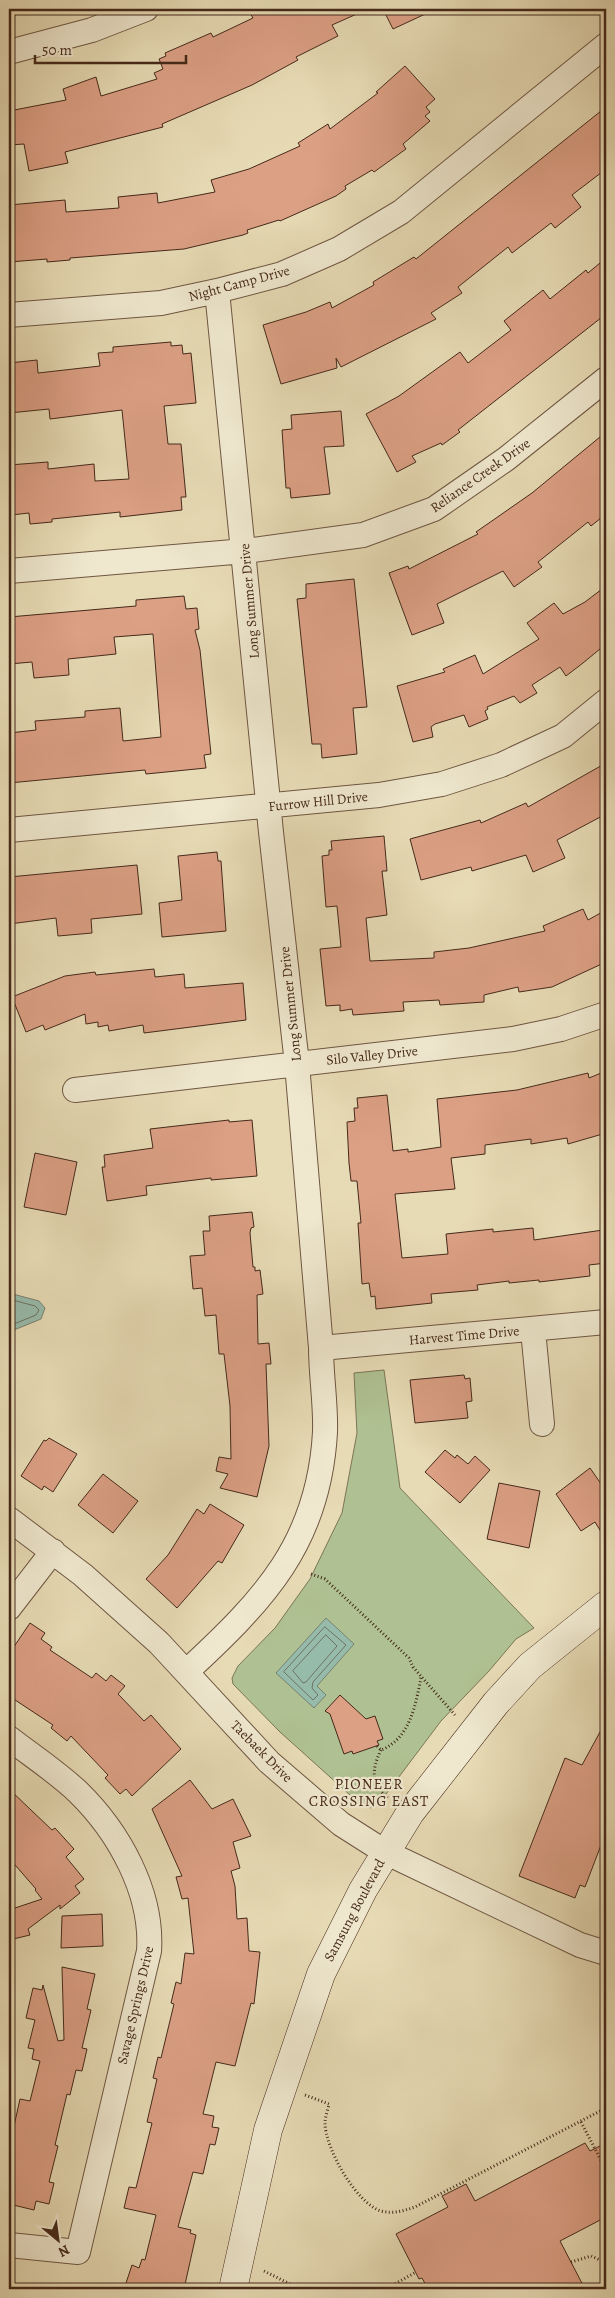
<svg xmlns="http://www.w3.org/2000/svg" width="615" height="2298" viewBox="0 0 615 2298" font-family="Alegreya,serif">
  <rect width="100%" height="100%" fill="#e7dbb5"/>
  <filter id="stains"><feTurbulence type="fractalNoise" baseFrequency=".004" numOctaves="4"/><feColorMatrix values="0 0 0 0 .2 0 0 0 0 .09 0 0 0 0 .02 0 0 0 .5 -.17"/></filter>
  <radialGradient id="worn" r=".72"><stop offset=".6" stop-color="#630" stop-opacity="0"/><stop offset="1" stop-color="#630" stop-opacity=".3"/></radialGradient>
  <path fill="#afc192" stroke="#7a7556" d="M384,1370L400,1488L534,1628L516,1639L489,1671L441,1721L380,1802L371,1808L360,1804L280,1732L233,1684L232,1678L238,1666L275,1628L310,1579L342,1513L357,1433L354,1373Z"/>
  <path fill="#97bbab" stroke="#768171" d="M9,1293L39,1301L45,1308L41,1319L9,1332Z
    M326,1618L354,1644L317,1686L326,1695L314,1708L276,1673Z"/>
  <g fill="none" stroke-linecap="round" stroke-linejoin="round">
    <path stroke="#6e7262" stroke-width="1" d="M9,1299L35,1306L39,1310L36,1315L9,1326
      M325,1627L346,1645L313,1682L312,1688L318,1695L313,1700L284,1672Z
      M326,1635L337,1646L306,1682L303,1683L293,1671Z"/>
  </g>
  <path fill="#dca085" stroke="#45291a" d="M259,9H368L332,25L338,36L296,57L298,60L252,85L162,124L163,127L65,152L68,163L29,171L24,144L9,145V111L66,100L63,89L96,77L101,96L157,79L154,73L163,69L159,59L166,56L165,53L211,33L213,37L253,18L250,13Z
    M383,9H436L393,29Z
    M405,66L435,99L426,107L430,112L425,116L430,121L403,144L406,149L374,172L372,170L345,186L346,189L336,196L280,221L279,220L247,230L248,233L243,235L184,249L70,258V260L47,262V259L9,262V205L65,200L66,212L119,208L118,197L157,193L158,203L215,192L211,180L249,169L300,146L298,143L328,124L330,129L378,93L376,92Z
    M606,107V169L572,195L581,207L555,228L551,223L512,253L508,247L458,287L462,293L431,313L436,319L341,367L336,358L337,368L281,384L263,325L306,312L330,302L332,308L374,285L373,282L414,257L416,259Z
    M606,258V314L458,430L460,432L442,445L441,443L412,456L416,462L397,472L366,414L399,396L460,352L468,363L511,330L504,321L543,290L550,299L586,270L588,273Z
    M171,342V346L182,345L183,354L191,353L196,403L164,406L168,444H181L186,497H181L182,510L120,517V512L52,519V522L30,524L29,513L11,515L9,465L48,462V469L94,464L95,481L129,479L122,410L50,419L49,409L9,413V363L37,360L38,373L100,366L98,353L113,352V347Z
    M341,411L344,446L324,447L330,494L291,498L290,488H286L282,430L292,429L291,415Z
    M606,432V514L591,526L588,522L538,562L542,567L514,587L503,571L437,604L444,623L412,635L389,573L408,566L409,569L478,534L476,532L532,493Z
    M354,579L367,707L353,708L357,754L322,758L321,744H312L297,599L306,598V584Z
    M606,586V644L583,663L566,676L560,667L532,685L537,693L520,703L514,696L487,707L488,709L485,711L488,719L469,727L464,715L435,724L431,727L433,737L413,742L397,686L445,672L443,669L475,655L483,674L539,639L527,623L554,603L563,614L585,602Z
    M184,596L186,609L197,608L199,629L195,630L200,650L211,754L204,755L206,768L146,774L145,770L9,783V733L36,730L35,721L85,717V711L120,708L123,741L161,737L153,634L114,637L116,654L68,659L69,675L34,678L32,662L9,664V617L136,606V600Z
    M606,763V814L557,840L565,858L533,872L526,855L472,871L471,867L421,880L410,839L480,820L481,823L526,803L528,807Z
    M384,836L387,871H382L387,915L366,918L370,961L434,958V952L469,948L545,931L543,926L583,909L588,920L606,910V962L552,987L519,992L518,987L484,995V1002L440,1005L439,1000L403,1002L404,1011L353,1015L352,1009L340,1011V1005L326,1006L320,949L341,947L337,906L326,907L322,856L329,855V850H332L331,841Z
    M217,852L218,861H221L226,931L162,937L159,903L182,900L178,856Z
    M137,865L142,914L91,919L92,933L58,936L56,918L9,924V877Z
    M154,969L155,977L184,974L185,988L243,983L246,1020L144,1033L143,1025L109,1031L108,1025L98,1027V1022L86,1024L85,1014L45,1030L43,1025L26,1032L12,997L65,976L95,972L96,975Z
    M606,1071V1133L568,1144L567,1138L531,1144V1139L485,1145V1154L451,1158L455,1189L395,1194L402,1258L448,1254L446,1234L493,1229V1232L533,1228L534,1240L603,1230L606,1263L589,1265L590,1276L539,1282V1280L509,1283V1281L477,1285L478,1290L431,1294L432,1303L376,1309L375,1296L371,1297L369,1283L362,1284L358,1223H361L357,1181H351L349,1163L347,1122L355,1121L354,1108H358L357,1098L387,1095L393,1151L408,1149V1152L441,1147L437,1099L517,1090L588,1073L589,1078Z
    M229,1120V1122L252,1120L257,1176L211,1180V1178L146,1186L147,1195L107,1201L102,1167H105L104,1155L153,1148L150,1129Z
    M35,1153L77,1162L66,1215L24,1207Z
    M252,1212L254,1227L251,1228L250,1233L253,1267H255V1271L260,1270L263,1294L257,1295L258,1344L269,1343L271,1364H266L269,1446L257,1497L220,1488L228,1474L216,1471L219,1457L231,1459L230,1406L224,1354H219L216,1315L205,1316L202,1288L193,1289L190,1256L205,1255L203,1231H210L209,1216Z
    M464,1375L465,1379L470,1378L472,1401L466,1402L468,1418L415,1423L410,1380Z
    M49,1438L77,1454L53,1492L44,1486L42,1490L21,1476L44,1440L46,1441Z
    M445,1450L455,1458L457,1455L468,1464L475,1456L490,1470L460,1503L425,1472Z
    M590,1468L606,1491V1540L595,1522L581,1531L556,1494Z
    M103,1474L138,1501L113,1533L78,1505Z
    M499,1483L540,1491L529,1548L487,1539Z
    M210,1504L244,1525L222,1563L218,1561L177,1608L146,1579L168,1555L197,1509L204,1514Z
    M30,1623L45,1633L41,1639L52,1647L50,1650L92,1678L96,1673L106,1681L111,1675L125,1686L118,1694L144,1721L151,1715L181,1749L132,1796L126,1789L120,1794L105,1778L108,1775L71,1736L67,1741L51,1728L53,1725L9,1696V1654Z
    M340,1695L366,1719L375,1716L383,1739L377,1741L379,1745L353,1754L352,1751L344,1754L330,1714L325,1711Z
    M606,1721V1832L585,1887L580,1885L575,1898L519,1876L565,1758L582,1765Z
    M190,1780L212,1809L233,1799L251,1836L233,1842L240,1868L231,1871L235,1886L237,1919L247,1918L249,1951L260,1952L254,2004L251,2003L235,2066L216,2062L203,2114L214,2116L212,2127L219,2128L215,2145L210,2144L203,2174L193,2172L178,2227L191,2230L190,2233L196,2235L184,2289H124L132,2265L139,2268L142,2259L145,2260L156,2215L124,2208L129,2187L136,2188L152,2123L147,2122L157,2079L153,2078L158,2057L161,2058L174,2004L171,2003L176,1982L181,1984L185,1953L194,1954L188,1898L182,1899L176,1877L182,1876L152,1809Z
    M9,1789L52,1830L55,1828L74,1849L66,1857L84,1879L75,1886L80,1893L60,1909V1905L28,1929L30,1935L9,1940V1910L42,1899L35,1890L36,1889L9,1858Z
    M102,1914L103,1946L61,1948L62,1916Z
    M62,1967L95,1974L87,2009L91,2010L82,2048L87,2049L82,2071L76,2070L70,2095L67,2094L55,2145L58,2146L49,2182L54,2183L49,2204L36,2201L34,2210L9,2204V2134L12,2135L20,2099L30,2101L40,2061L32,2059L34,2049L28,2048L35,2020L26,2018L33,1988L42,1990L43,1985L58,2041L64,2040Z
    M585,2143L590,2151L606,2143V2217L560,2241L585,2289H428L422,2278L419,2279L396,2234L448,2207L442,2196L466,2184L475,2201Z"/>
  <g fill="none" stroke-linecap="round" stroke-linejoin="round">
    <g stroke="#6e5641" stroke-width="26">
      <path id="street" d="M9,52L92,30L146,9
        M9,315L161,303L217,291L282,274L339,249L401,212L606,45
        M9,571L245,551L363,535L434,509L506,459L606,379
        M9,830L379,795L442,784L501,765L563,736L606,701
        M75,1090L513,1039L561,1029L606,1014
        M533,1330L542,1424
        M321,1348L606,1322
        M9,1519L83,1575L159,1643L269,1762L341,1824L385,1852L580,1945L606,1953
        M9,1608L53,1551
        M186,1672C264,1600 319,1543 325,1432C326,1404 321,1376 321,1348L297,1064L271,832L217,291
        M9,1738C31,1755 57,1772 78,1792C119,1832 153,1893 149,1951L78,2252L9,2245"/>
    </g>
    <g stroke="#45291a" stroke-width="29">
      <path id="secondary" d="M233,2289L268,2130L321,1974L363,1890L410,1813L496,1703L530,1666L606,1605"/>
    </g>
    <path stroke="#45291a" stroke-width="3" stroke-dasharray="1 2.5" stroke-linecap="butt" d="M311,1574L325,1579L409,1658L413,1667L455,1715
      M377,1746L381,1750C410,1739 416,1704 421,1677
      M381,1750C371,1770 371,1785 389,1799
      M305,2095L329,2104C328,2110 325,2117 325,2123C325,2148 356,2203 381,2211C393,2214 403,2211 415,2207L606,2108
      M581,2122L606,2170
      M571,2262L591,2256L600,2260H606
      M264,2271L300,2289
      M386,2289L416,2272"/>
    <use href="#street" stroke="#efe8cf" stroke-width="24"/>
    <use href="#secondary" stroke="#efe8cf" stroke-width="28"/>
  </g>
  <g text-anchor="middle" stroke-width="4.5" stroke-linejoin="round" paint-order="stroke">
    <g font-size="14" fill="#45291a" stroke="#efe8cf">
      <text transform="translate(239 283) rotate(-15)" y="5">Night Camp Drive</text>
      <text transform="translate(480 475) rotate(-35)" y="5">Reliance Creek Drive</text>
      <text transform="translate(249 601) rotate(-95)" y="5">Long Summer Drive</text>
      <text transform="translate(318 801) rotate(-6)" y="5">Furrow Hill Drive</text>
      <text transform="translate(290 1004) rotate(-96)" y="5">Long Summer Drive</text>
      <text transform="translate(372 1055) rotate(-6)" y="5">Silo Valley Drive</text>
      <text transform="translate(464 1335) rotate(-5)" y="5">Harvest Time Drive</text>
      <text transform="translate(262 1751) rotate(45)" y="5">Taebaek Drive</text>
      <text transform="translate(354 1910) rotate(-62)" y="5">Samsung Boulevard</text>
      <text transform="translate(135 2005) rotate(-77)" y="5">Savage Springs Drive</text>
    </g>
    <g font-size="15" letter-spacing="1" fill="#45291a" stroke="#efe8cf">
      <text x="369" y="1789">PIONEER<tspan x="369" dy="17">CROSSING EAST</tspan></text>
    </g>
  </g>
  <rect width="615" height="2298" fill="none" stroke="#e7dbb5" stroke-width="30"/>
  <rect x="10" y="10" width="595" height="2278" fill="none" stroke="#45291a" stroke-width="2.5"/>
  <rect x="15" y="15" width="585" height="2268" fill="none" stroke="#45291a"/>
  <g transform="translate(58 2240) rotate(151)" stroke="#efe8cf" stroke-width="4" paint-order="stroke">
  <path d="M0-4L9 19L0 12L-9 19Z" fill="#45291a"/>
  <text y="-8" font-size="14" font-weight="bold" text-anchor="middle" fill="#45291a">N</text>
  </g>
  <path d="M35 55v8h151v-8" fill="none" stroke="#45291a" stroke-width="2.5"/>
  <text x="42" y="55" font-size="15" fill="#45291a" stroke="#efe8cf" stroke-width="4" paint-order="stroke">50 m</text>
  <rect width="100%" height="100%" filter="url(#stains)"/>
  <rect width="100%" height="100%" fill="url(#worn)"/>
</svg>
